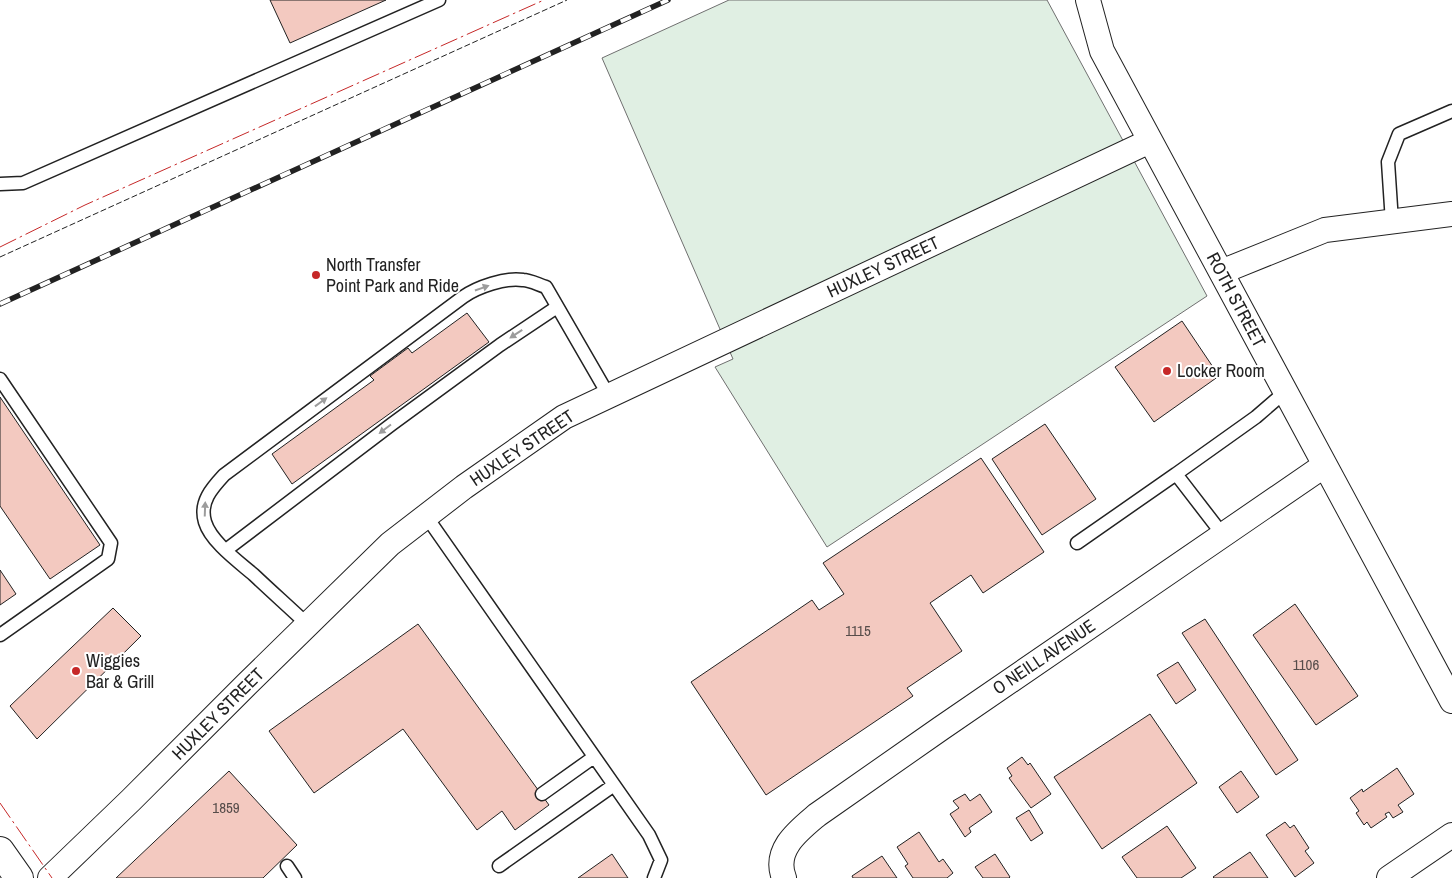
<svg xmlns="http://www.w3.org/2000/svg" width="1452" height="878" viewBox="0 0 1452 878" font-family="'Archivo Narrow',sans-serif">
  <rect width="100%" height="100%" fill="#fff"/>
  <path fill="#e0efe3" stroke="#6f6f6f" d="M729,0H1047L1207,296L827,547L715,367L733,359L602,58Z"/>
  <path fill="#f3c9c0" stroke="#222" d="M270,0H386L290,43Z
    M467,313L489,342L292,484L272,454L374,380L370,376L408,348L412,353Z
    M1182,321L1219,376L1154,422L1115,367Z
    M0,397L100,545L50,579L0,506Z
    M1045,424L1096,499L1042,535L992,459Z
    M981,458L1044,552L983,593L971,575L930,603L962,651L907,688L913,696L766,795L691,682L812,600L819,610L844,594L823,563Z
    M0,570L16,594L0,605Z
    M1295,604L1358,696L1316,725L1253,635Z
    M113,608L141,636L37,739L10,706Z
    M1205,619L1298,760L1276,775L1182,633Z
    M418,624L549,805L515,830L502,811L477,830L403,729L314,793L269,731Z
    M1178,662L1196,690L1176,704L1157,675Z
    M1150,714L1197,783L1102,849L1054,777Z
    M1022,757L1028,765L1030,763L1051,794L1031,808L1009,778L1012,776L1007,768Z
    M1397,768L1414,794L1398,805L1403,812L1393,818L1389,812L1385,814L1387,817L1371,828L1367,822L1364,825L1356,813L1359,811L1350,798L1362,789L1363,792Z
    M229,771L297,845L263,878H116Z
    M1241,771L1259,797L1237,813L1219,787Z
    M965,794L970,801L980,794L992,812L969,828L971,832L965,837L950,814L959,808L953,801Z
    M1029,810L1043,833L1031,841L1016,818Z
    M1285,822L1290,828L1294,825L1309,848L1305,851L1314,863L1295,877L1266,835Z
    M1167,826L1196,868L1181,878H1137L1122,857Z
    M919,832L939,862L943,859L953,873L947,878H913L905,866L908,864L897,847Z
    M1250,852L1268,878H1214L1213,877Z
    M612,854L628,878H578Z
    M995,854L1010,877L1009,878H983L975,867Z
    M882,856L897,878H853L852,876Z"/>
  <g fill="none" stroke-linecap="round" stroke-linejoin="round">
    <g stroke="#222" stroke-width="15">
      <path id="service" d="M0,184L23,183L439,0
        M1392,222L1388,162L1399,134L1452,111
        M0,379L111,543L108,559L0,635
        M1176,474L1256,417L1285,392
        M426,516L649,835L661,860L654,878
        M1077,543L1176,474L1223,535
        M226,550L392,424L500,345L557,307
        M308,625C290,608 272,592 254,575C239,562 211,542 205,522C199,502 212,488 224,475L463,297C477,287 506,277 523,280C530,280 539,285 546,287L609,396
        M542,794L594,757
        M287,866L295,878
        M499,866L614,785"/>
    </g>
    <g stroke="#222" stroke-width="26">
      <path id="minor" d="M1088,0L1102,51L1452,701
        M1221,272L1325,230L1452,214
        M50,878L131,800L247,684L390,544L464,487L564,417L1150,141
        M784,878C773,850 798,831 817,815L940,729L1325,465
        M1389,878L1452,835"/>
    </g>
    <g stroke="#222" stroke-width="30">
      <path id="tertiary" d="M0,851L19,878"/>
    </g>
    <use href="#service" stroke="#fff" stroke-width="12"/>
    <use href="#minor" stroke="#fff" stroke-width="24"/>
    <use href="#tertiary" stroke="#fff" stroke-width="28"/>
    <g stroke="#222" stroke-width="5.5">
      <path id="rail" d="M0,304L668,0"/>
    </g>
    <use href="#rail" stroke="#fff" stroke-width="4" stroke-dasharray="11" stroke-linecap="butt"/>
    <path stroke="#222" stroke-width="1" stroke-dasharray="6 2.5" stroke-linecap="butt" d="M0,257L567,0"/>
    <path stroke="#c62828" stroke-width="1" stroke-dasharray="18 4 2.5 4" stroke-linecap="butt" d="M0,247L85,205L544,0
      M0,803L52,878"/>
  </g>
  <defs><path id="oneway-solid" d="M-6-.8H1V-3.2L6.5 0L1 3.2V.8H-6Z" transform="scale(1.25)"/></defs>
  <g fill="#9c9c9c">
    <use href="#oneway-solid" transform="translate(482 288) rotate(-19)"/>
    <use href="#oneway-solid" transform="translate(516 334) rotate(147)"/>
    <use href="#oneway-solid" transform="translate(321 402) rotate(-36)"/>
    <use href="#oneway-solid" transform="translate(385 429) rotate(143)"/>
    <use href="#oneway-solid" transform="translate(205 509) rotate(-88)"/>
  </g>
  <g fill="#c62828" stroke="#fff" stroke-width="2">
    <circle cx="316" cy="275" r="5"/>
    <circle cx="1167" cy="371" r="5"/>
    <circle cx="76" cy="671" r="5"/>
  </g>
  <g text-anchor="middle" stroke-width="4" stroke-linejoin="round" paint-order="stroke">
    <g font-size="15" fill="#564c4a">
      <text x="858" y="636">1115</text>
      <text x="1306" y="670">1106</text>
      <text x="226" y="813">1859</text>
    </g>
    <g font-size="18" fill="#222" stroke="#fff" text-anchor="start">
      <text x="326" y="271">North Transfer<tspan x="326" dy="21">Point Park and Ride</tspan></text>
      <text x="1177" y="377">Locker Room</text>
      <text x="86" y="667">Wiggies<tspan x="86" dy="21">Bar &amp; Grill</tspan></text>
    </g>
    <g font-size="18" fill="#222" stroke="#fff">
      <text transform="translate(883 267) rotate(-25)" y="6">HUXLEY STREET</text>
      <text transform="translate(1236 300) rotate(62)" y="6">ROTH STREET</text>
      <text transform="translate(522 448) rotate(-34)" y="6">HUXLEY STREET</text>
      <text transform="translate(1044 657) rotate(-34)" y="6">O NEILL AVENUE</text>
      <text transform="translate(218 714) rotate(-45)" y="6">HUXLEY STREET</text>
    </g>
  </g>
</svg>
